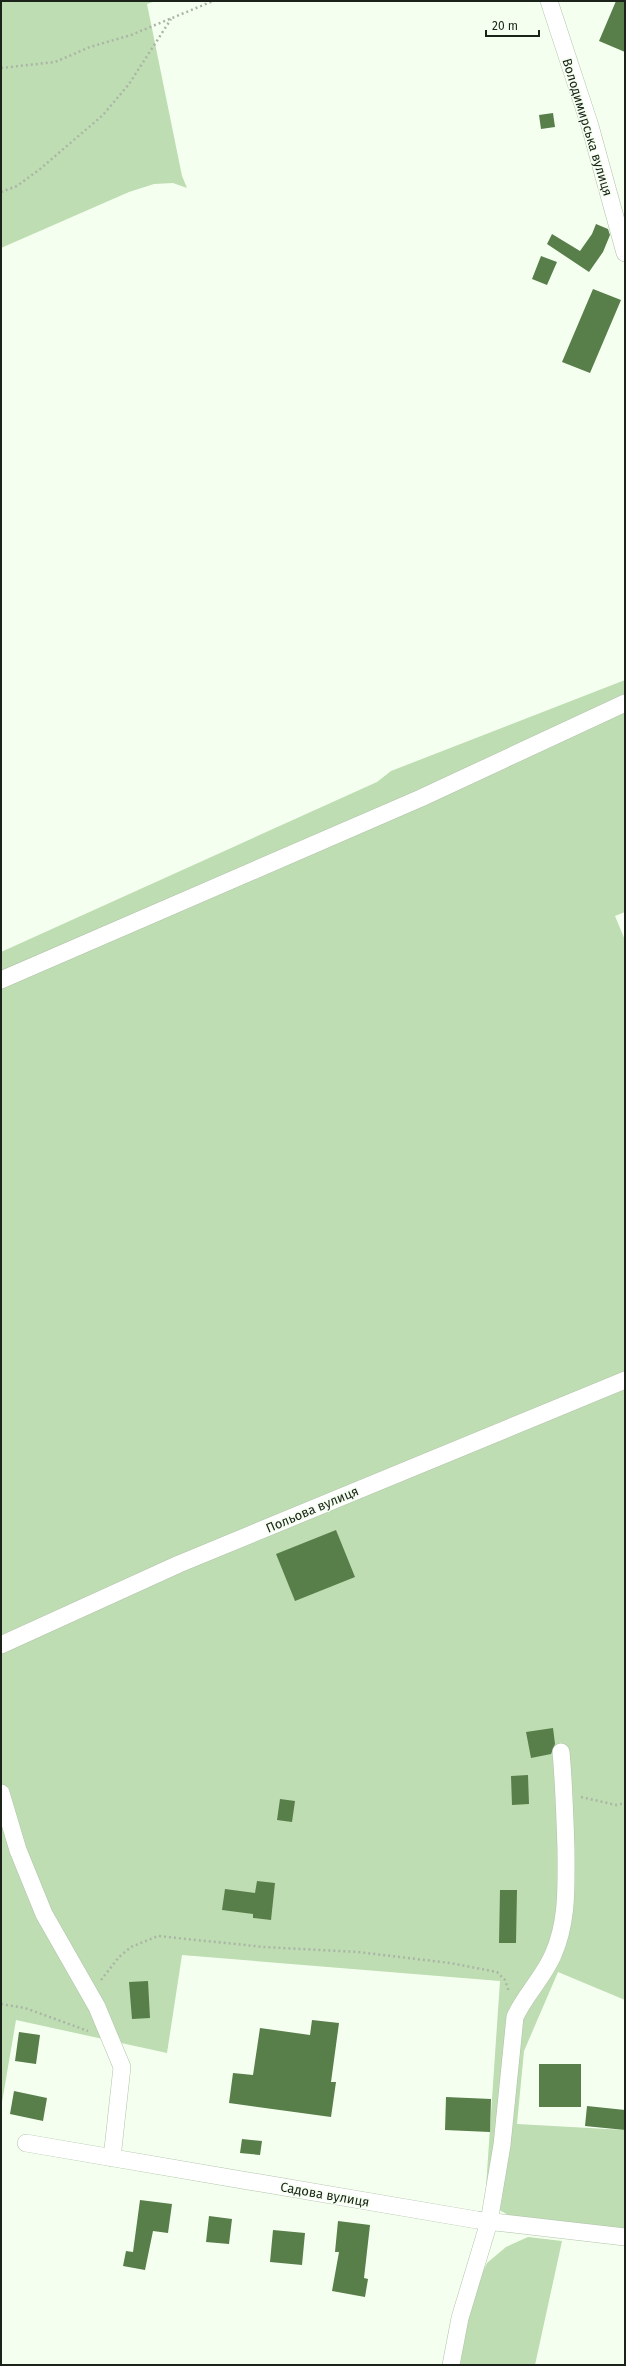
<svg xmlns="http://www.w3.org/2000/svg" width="626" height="2366" viewBox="0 0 626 2366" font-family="'Fira Sans',sans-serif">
  <rect width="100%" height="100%" fill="#f4ffef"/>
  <path fill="#beddb2" d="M1,1H155L147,4L182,176L187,188L173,183L154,184L129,192L1,248Z
    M625,680V912L615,916L625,940V2000L558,1972L524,2051L517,2124L625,2130V2232L519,2221L485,2202L500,1981L182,1955L167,2053L16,2020L1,2108V952L377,782L391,771Z
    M528,2237L562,2241L535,2365H457L468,2302L487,2263L506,2247Z"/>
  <path fill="#587e4a" d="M616,1H625V52L599,41Z
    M553,113L555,127L541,129L539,115Z
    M596,224L608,229L610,235L603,252L589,272L547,244L552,234L580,251L592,234Z
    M541,256L557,262L547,285L532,279Z
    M593,289L621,300L590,373L562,362Z
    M336,1530L355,1577L295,1601L276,1554Z
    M553,1728L555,1744L551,1754L531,1758L526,1732Z
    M528,1775L529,1804L512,1805L511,1776Z
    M280,1799L295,1801L292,1822L277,1820Z
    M257,1881L275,1883L271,1920L253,1918V1914L222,1910L225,1889L255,1893Z
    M500,1890H517L516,1943H499Z
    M148,1981L150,2018L132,2019L129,1982Z
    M312,2020L339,2023L331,2082H336L331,2117L229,2103L233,2073L253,2075L260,2028L310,2035Z
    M19,2032L40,2035L36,2064L15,2061Z
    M539,2064H581V2107H539Z
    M14,2091L47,2098L43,2121L10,2114Z
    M446,2097L491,2099L490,2132L445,2130Z
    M587,2106L625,2110V2130L585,2126Z
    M242,2139L262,2141L260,2155L240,2153Z
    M140,2200L172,2204L168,2233L153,2231L145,2270L123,2266L126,2251L133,2252Z
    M209,2216L232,2219L229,2244L206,2242Z
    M338,2221L370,2225L364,2278L368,2279L365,2297L332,2291L339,2252H335Z
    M273,2230L305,2233L302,2265L270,2262Z"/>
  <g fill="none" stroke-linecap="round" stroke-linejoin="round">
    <g stroke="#b1c3aa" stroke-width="18">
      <path id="minor" d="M549,1L590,126L625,253
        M1,980L421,798L625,703
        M1,1645L179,1564L625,1380
        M1,1793L18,1850L44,1914L97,2007L122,2067L112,2158
        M26,2143L477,2220L625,2237
        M451,2365L460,2318L489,2222L502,2145L515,2017C525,1995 543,1978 553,1955C568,1921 566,1887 566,1850C565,1817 564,1785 561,1752"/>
    </g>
    <path stroke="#abb5a7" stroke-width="2.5" stroke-dasharray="2 3" stroke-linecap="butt" d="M1,68L55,62L90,47L131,35L213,1
      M1,192L17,186L40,169L103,115L129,84L171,19
      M581,1797L616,1805L625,1803
      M101,1980L119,1957L131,1947L158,1936L264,1947L358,1952L450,1963L497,1972L505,1980L509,1992
      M1,2004L25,2008L88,2031"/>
    <use href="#minor" stroke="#fff" stroke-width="17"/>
  </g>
  <g text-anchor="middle" stroke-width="3" stroke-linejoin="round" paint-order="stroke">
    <g font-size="13" fill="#1b2219" stroke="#f4ffef">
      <text transform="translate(588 127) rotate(73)" y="5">Володимирська вулиця</text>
      <text transform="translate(312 1509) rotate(-23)" y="5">Польова вулиця</text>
      <text transform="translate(325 2194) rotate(10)" y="5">Садова вулиця</text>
    </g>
  </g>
  <rect width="626" height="2366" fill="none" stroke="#1b2219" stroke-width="4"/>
  <path d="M486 30v6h53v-6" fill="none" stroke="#1b2219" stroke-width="2"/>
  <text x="492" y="30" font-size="12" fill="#1b2219" stroke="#f4ffef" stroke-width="3" paint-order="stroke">20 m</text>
</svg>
